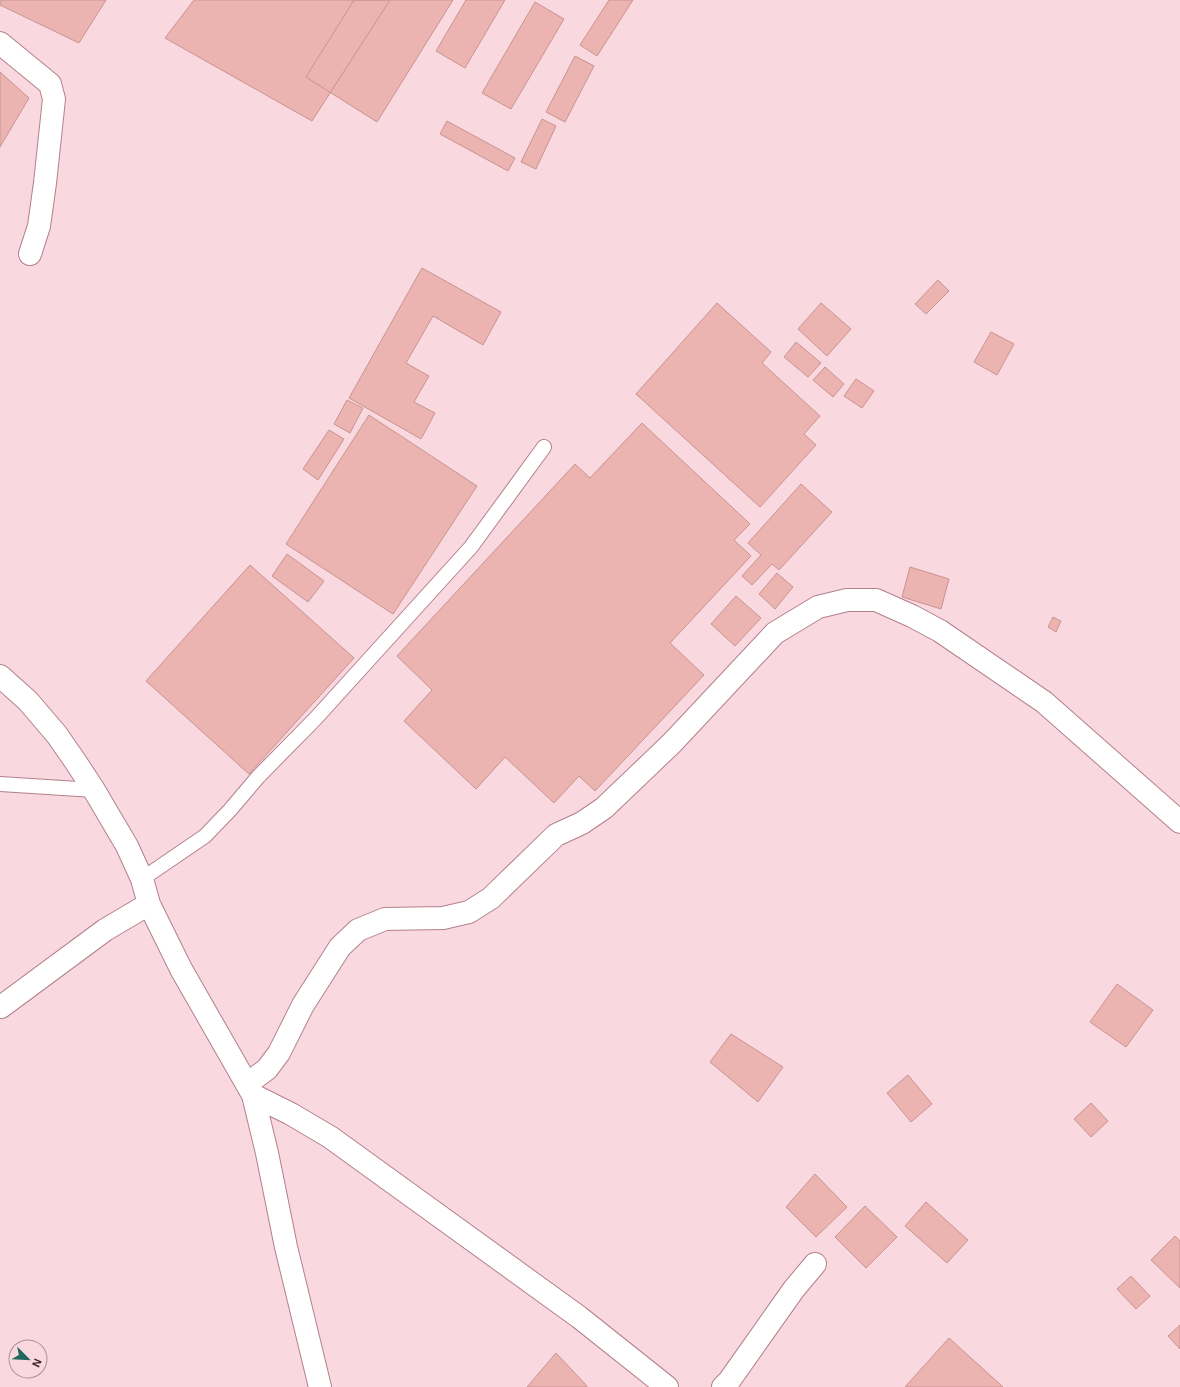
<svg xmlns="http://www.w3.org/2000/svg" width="1180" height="1387" viewBox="0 0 1180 1387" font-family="Helvetica,sans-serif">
  <rect width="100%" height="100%" fill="#fad8e0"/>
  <path fill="#ecb4b1" stroke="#c89390" d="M0,0H106L79,43L0,5Z
    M194,0H390L312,121L165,38Z
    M354,0H453L377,122L306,77Z
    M466,0H505L465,68L436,51Z
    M609,0H633L597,56L580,45Z
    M535,2L564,19L511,109L482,93Z
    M575,56L594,66L565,122L546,112Z
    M0,72L29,98L0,147Z
    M542,119L556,126L536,169L521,162Z
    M447,121L515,158L508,171L440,134Z
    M422,268L501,312L483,345L433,316L406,363L429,376L414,402L435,413L421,439L349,398Z
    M938,280L949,291L926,314L915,304Z
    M717,303L771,352L762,363L820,416L804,434L816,445L760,507L636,394Z
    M821,303L851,329L827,356L798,329Z
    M991,332L1014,344L997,375L974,362Z
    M796,342L821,363L808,377L784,357Z
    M825,367L844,384L833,397L813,380Z
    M856,379L874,391L862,408L844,396Z
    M347,400L363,408L350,433L334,424Z
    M369,415L477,486L393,614L286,544Z
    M642,423L750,524L734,540L751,556L670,643L704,675L595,791L579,776L554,803L505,757L476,789L404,721L432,690L397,656L575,464L590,478Z
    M329,430L344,439L318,480L303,469Z
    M801,484L832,512L779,570L772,564L752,585L742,576L761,555L748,543Z
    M287,554L324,581L308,602L272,576Z
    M250,565L354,658L249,774L146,681Z
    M910,567L949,579L941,609L902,597Z
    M777,573L793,587L775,609L759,594Z
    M736,596L761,618L735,646L711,624Z
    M1053,617L1061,621L1056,632L1048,627Z
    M1117,984L1153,1010L1126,1047L1090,1022Z
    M731,1034L783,1067L758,1102L710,1062Z
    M908,1075L932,1104L911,1122L887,1093Z
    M1091,1103L1108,1121L1091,1137L1074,1119Z
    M815,1174L847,1207L816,1237L786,1207Z
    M926,1202L968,1240L947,1263L905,1226Z
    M865,1206L897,1237L866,1268L835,1237Z
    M1175,1236L1180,1241V1288L1151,1260Z
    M1131,1276L1150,1296L1136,1309L1117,1289Z
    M1180,1325V1349L1168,1336Z
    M949,1338L1003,1387H905Z
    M556,1353L587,1386V1387H527Z"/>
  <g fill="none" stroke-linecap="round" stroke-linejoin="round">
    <g stroke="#b2808d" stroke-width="16">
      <path id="lane" d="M0,784L94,790
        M142,879L205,836L230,810L258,777L316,718L471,547L544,447"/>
    </g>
    <g stroke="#b2808d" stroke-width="24">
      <path id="street" d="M0,43L50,84L54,99L45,183L39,226L30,254
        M0,676L28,701L57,735L75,761L94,790L127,846L142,879L149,904L181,969L253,1095L267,1153L286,1247L320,1387
        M1,1007L105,930L149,904
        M247,1084L267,1069L279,1053L303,1005L340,947L358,930L385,919L443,918L469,912L491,898L556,835L582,823L604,808L672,743L775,633L818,607L847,600H876L912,616L940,631L1044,702L1180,822
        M253,1095L291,1114L330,1137L579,1317L667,1387
        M723,1387L729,1381L794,1289L815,1264"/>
    </g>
    <use href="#lane" stroke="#fff" stroke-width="14"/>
    <use href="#street" stroke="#fff" stroke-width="22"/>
  </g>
  <g transform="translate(28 1359) rotate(114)"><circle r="19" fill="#fad8e0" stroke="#ab8f96"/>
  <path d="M0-3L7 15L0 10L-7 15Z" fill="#1e675d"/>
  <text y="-6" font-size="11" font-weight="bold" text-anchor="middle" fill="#352126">N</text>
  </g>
</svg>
